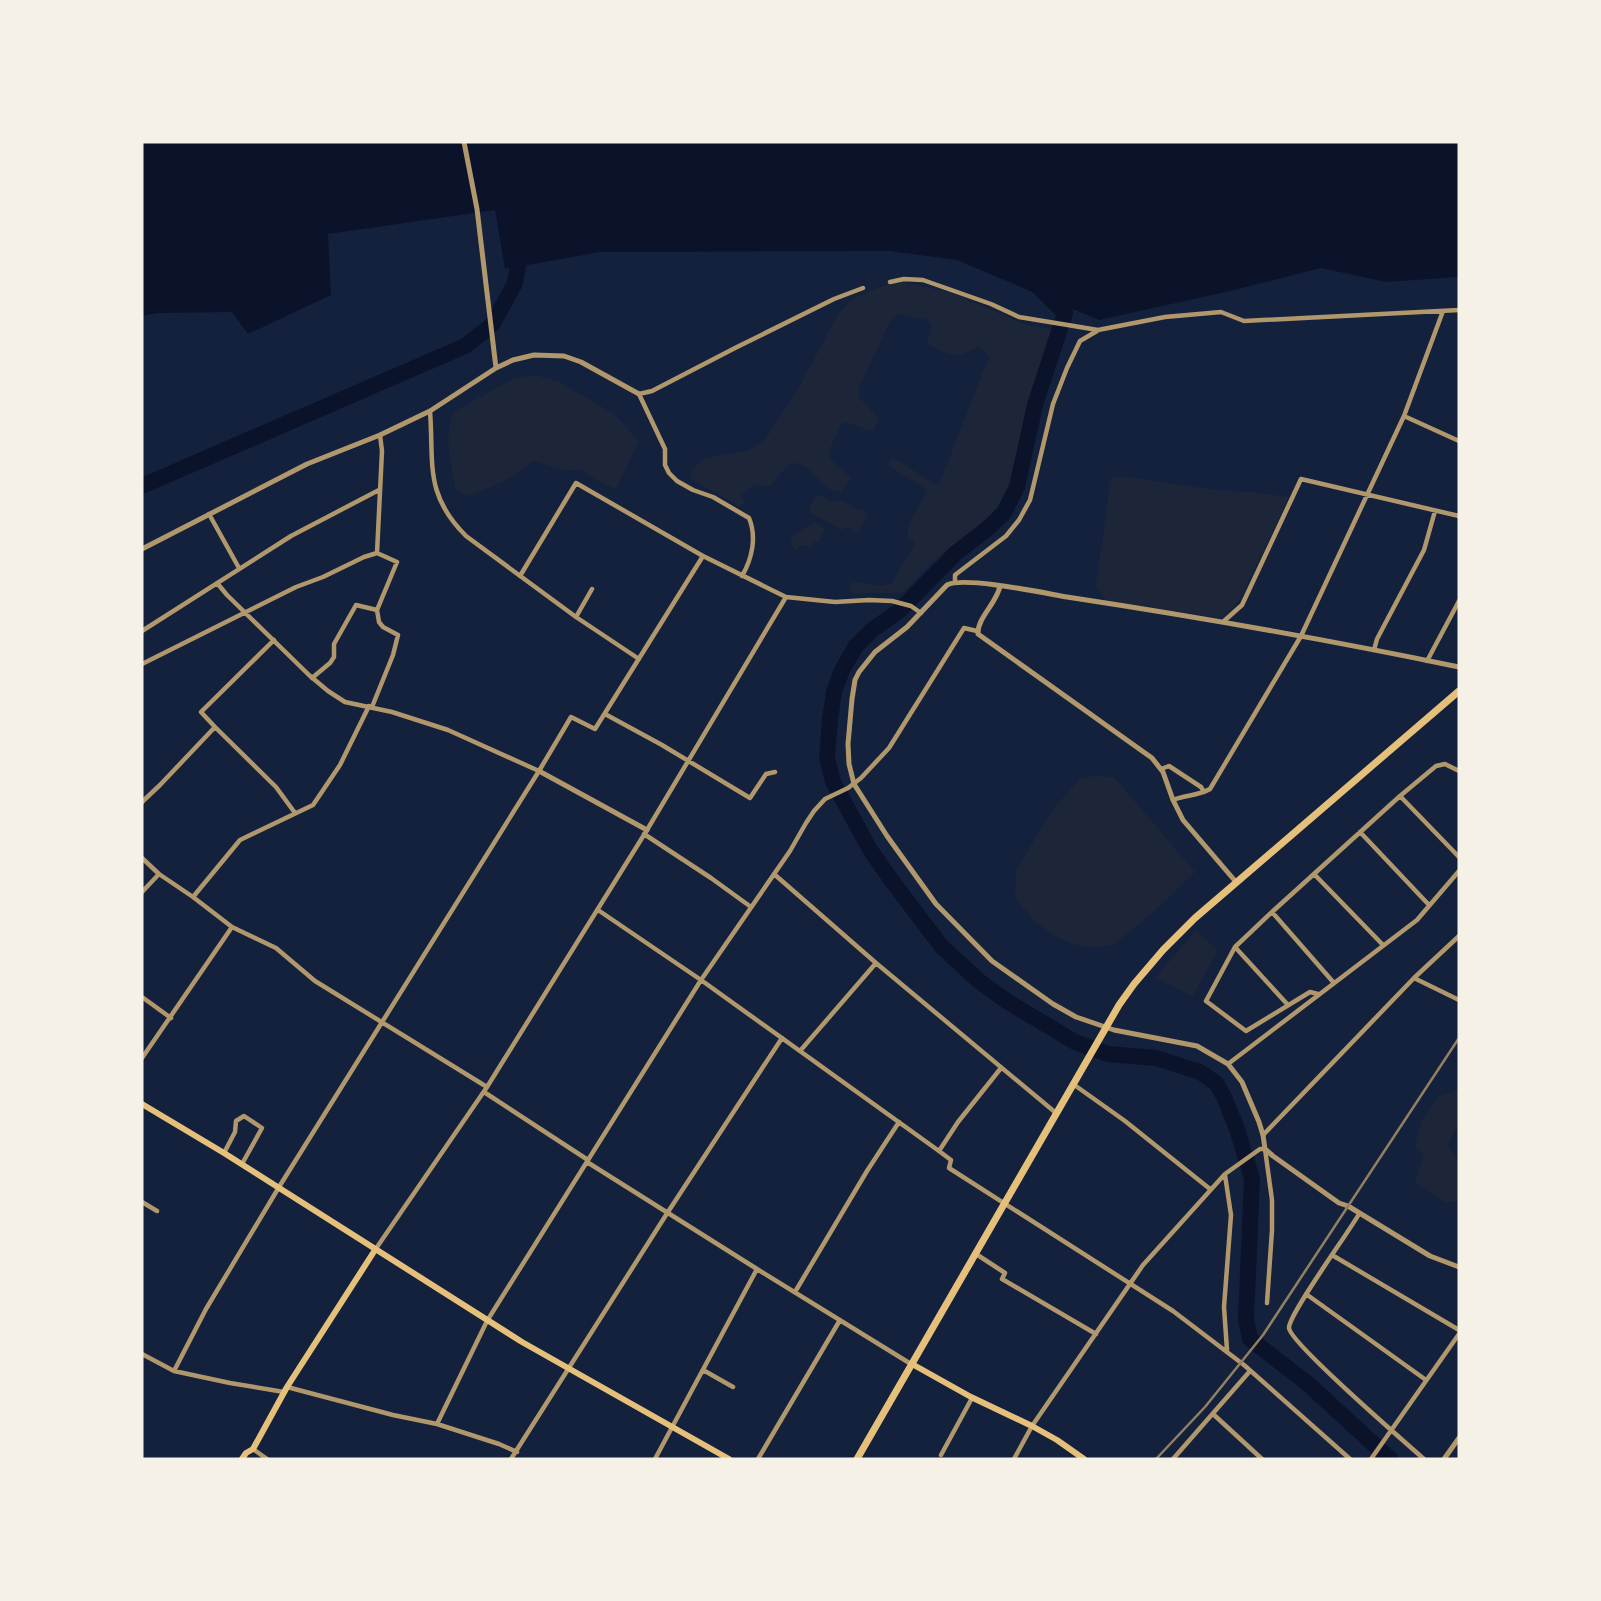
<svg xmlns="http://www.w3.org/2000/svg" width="1601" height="1601" viewBox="0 0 1601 1601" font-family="Cabin,sans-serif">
  <rect width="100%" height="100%" fill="#14213d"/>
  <path fill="#1d2539" d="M905,282L955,294L1024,324L1050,329L1054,332L1033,389L1009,484L997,507L988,518L948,549L929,565L904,591L901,593H854L851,591L850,585L853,582L881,586L892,583L914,545V541L908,537C906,516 923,508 926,489L891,467L888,463L891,459L898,460L934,484L940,482L989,357C977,339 973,352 960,355C953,357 933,348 927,344L931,325L927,319L899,314L890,321L859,388V397L878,418V422L874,429L870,431L846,422L841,424L829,451L830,459L850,477V480L841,492C816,491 817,463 791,463C782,470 777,480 768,487L756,484L740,495L745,502L742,505L739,506C723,496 705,489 690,477L692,469L706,458L747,451L765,440L803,380L838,314L853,298L886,285Z
    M535,375L560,382L614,414L639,441L616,489L593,478L581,469L569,471L533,461C526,465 521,470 515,475C508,480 474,495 466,496L455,488C452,463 442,434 455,411L514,378Z
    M1120,476L1216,490L1250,492L1289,497L1241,597L1231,610L1221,618L1106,600L1096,586L1111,478Z
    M822,495L830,501H844L857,510H862L867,513V516L859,530L856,531L849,527L841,530L810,512V505L816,496Z
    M814,522L825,528L820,541L812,543L810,547L802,545L797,549L794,550C786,537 795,534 805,528C808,526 811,524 814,522Z
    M1094,776L1114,777L1195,872L1149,916L1114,944L1097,948L1076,945L1057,937L1034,921L1015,898L1016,870L1053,809L1080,779Z
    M1195,931L1218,950L1192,997L1156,977Z
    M1459,1090V1130L1456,1129L1447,1146L1459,1160V1202H1444L1415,1182L1424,1154L1415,1149L1421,1122L1438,1096Z"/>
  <path fill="#0b132b" d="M142,142H1459V277L1386,282L1321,268L1230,291L1099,320L957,260L889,251L600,252L505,269L495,210L328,234L331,295L248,334L232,312L158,313L142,316Z"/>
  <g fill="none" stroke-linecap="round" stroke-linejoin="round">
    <path stroke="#0b132b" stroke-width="16" d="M1039,287L1065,313L1035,405L1017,487L1004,513L986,530L956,553L899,611L872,630L856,646L842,670L834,692L830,719L827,758L833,782L871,851L892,881L942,947L979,981L1008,1002L1075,1042L1108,1054L1156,1058L1200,1072L1216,1083L1224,1097L1237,1129L1252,1179L1246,1320L1250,1339L1307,1383L1390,1459
      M142,486L465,346L492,325L515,283L521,248"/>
    <path stroke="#b1986c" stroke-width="4.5" d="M890,282L904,279L923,280L991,304L1019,317L1098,330L1165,317L1221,312L1244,321L1459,310
      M430,411C434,464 424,494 466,536L576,617L639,659
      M1404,416L1459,441
      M209,514L239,568
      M520,576L576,483L703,556L786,597L835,602L869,600L892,601L911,606L921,613
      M742,576C752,559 757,537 749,518L713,497L693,490L677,481L669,473L665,465V449L639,394L652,391L737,347L834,299L863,288
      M955,582V575L1006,536L1019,520L1030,500L1053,404L1067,368L1080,341L1097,331
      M217,583L227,595L309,675L328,691L345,702L392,712L448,730L539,771
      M576,617L592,589
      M1224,621L1242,605L1301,479L1459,516
      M142,631L291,536L379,490
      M1374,650L1377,639L1424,550L1435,511
      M1427,661L1459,601
      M142,664L296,587L323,577L364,557L377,553L382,451L380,435
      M312,678L330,663L334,657V644L356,605L377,610
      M372,707L393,655L398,635L383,627L379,622L377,610L397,562L377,553
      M605,714L662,745L750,798L766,774L775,772
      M215,727L276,787L295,813
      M1161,769L1169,766L1201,787L1204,792
      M1400,796L1459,857
      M1173,800C1185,795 1198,796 1210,789L1301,636L1404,416L1443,311
      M142,802L160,785L215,727L201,712L274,640
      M1360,832L1429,905
      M644,834L711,878L751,907
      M142,858L159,874L193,897L232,927L276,948L315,981L487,1087
      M774,874L876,963L1056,1113
      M1314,874L1383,945
      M142,892L159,874
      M193,897L240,840L313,805L340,765L369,706
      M598,910L701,980L939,1151L951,1160L949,1168L1173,1311L1244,1365L1350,1459
      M1272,912L1334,983
      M1235,947L1288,1005
      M1414,978L1459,1000
      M1318,994L1310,992L1246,1031L1206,1001L1235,947L1272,912L1400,796L1436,766L1445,764L1459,771
      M142,997L171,1018
      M800,1051L876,963
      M142,1058L232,927
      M1228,1064L1417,920L1459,871
      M1073,1084L1125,1121L1210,1189
      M484,1092L588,1160
      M1263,1135L1414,978L1459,936
      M939,1151L958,1122L1001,1068
      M224,1153L235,1132L236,1121L244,1116L262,1128L242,1164
      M587,1162L757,1269L911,1364
      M1225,1175L1231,1215L1224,1307L1227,1350
      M142,1202L157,1211
      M1359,1214C1349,1232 1288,1315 1289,1328C1290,1343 1406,1443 1424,1459
      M375,1250L487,1087L647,830L786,597
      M976,1254L1005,1273L1002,1279L1096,1334
      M1332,1255L1459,1330
      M795,1292L867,1171L899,1122
      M1306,1294L1426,1380
      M142,1354L174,1371L230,1383L284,1392
      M703,1370L733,1387
      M174,1371L206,1309L279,1187L539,771L571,717L595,729L703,556
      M287,1387L393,1415L437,1424L499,1444L517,1452
      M1213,1414L1262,1459
      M437,1424L487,1321L701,980L790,851L806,823L814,811L825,799L848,788L861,778L889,748L964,628L977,631
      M253,1449L267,1459
      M941,1455L972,1398
      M511,1459L666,1215L782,1038
      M655,1459L757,1269
      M758,1459L840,1320
      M1014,1459L1032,1426L1143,1265L1225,1174L1260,1149H1265L1272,1200V1230L1267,1303
      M1173,1459L1250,1371
      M1371,1459L1459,1334"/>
    <path stroke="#b1986c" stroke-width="5" d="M464,142L477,209L496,368
      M142,549L307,464L380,435L430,411L496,368L513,360L534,355L564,356L581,362L639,394
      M1000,586C997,603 977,618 978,634L1152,758L1163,772L1173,800L1183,820L1236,882
      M1459,667C1329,640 1199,617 1067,597C1044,593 964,576 947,585L907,627L875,652L859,672L855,680L852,699L848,744L849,764L854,784L887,836L936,904L992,961L1053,1004L1076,1017L1114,1030L1197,1046L1228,1064L1242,1082L1259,1122L1263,1135L1265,1149L1273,1156L1339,1203L1348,1206L1430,1256L1459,1267
      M539,771L647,830
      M1444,1459L1459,1438"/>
    <path stroke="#e5c07b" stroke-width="6" d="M142,1104L224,1153L522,1342L729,1459
      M912,1364L971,1397L1032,1426L1057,1440L1084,1459
      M242,1459L246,1453L253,1449L287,1387L375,1250"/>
    <path stroke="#e5c07b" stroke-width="7" d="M857,1459L1119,1005L1134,984L1163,950L1195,918L1459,691"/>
    <path stroke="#918062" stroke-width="2.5" d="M1156,1459L1205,1407L1263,1335L1459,1038"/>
  </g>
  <rect width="1601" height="1601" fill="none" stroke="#f6f1e7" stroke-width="287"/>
</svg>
